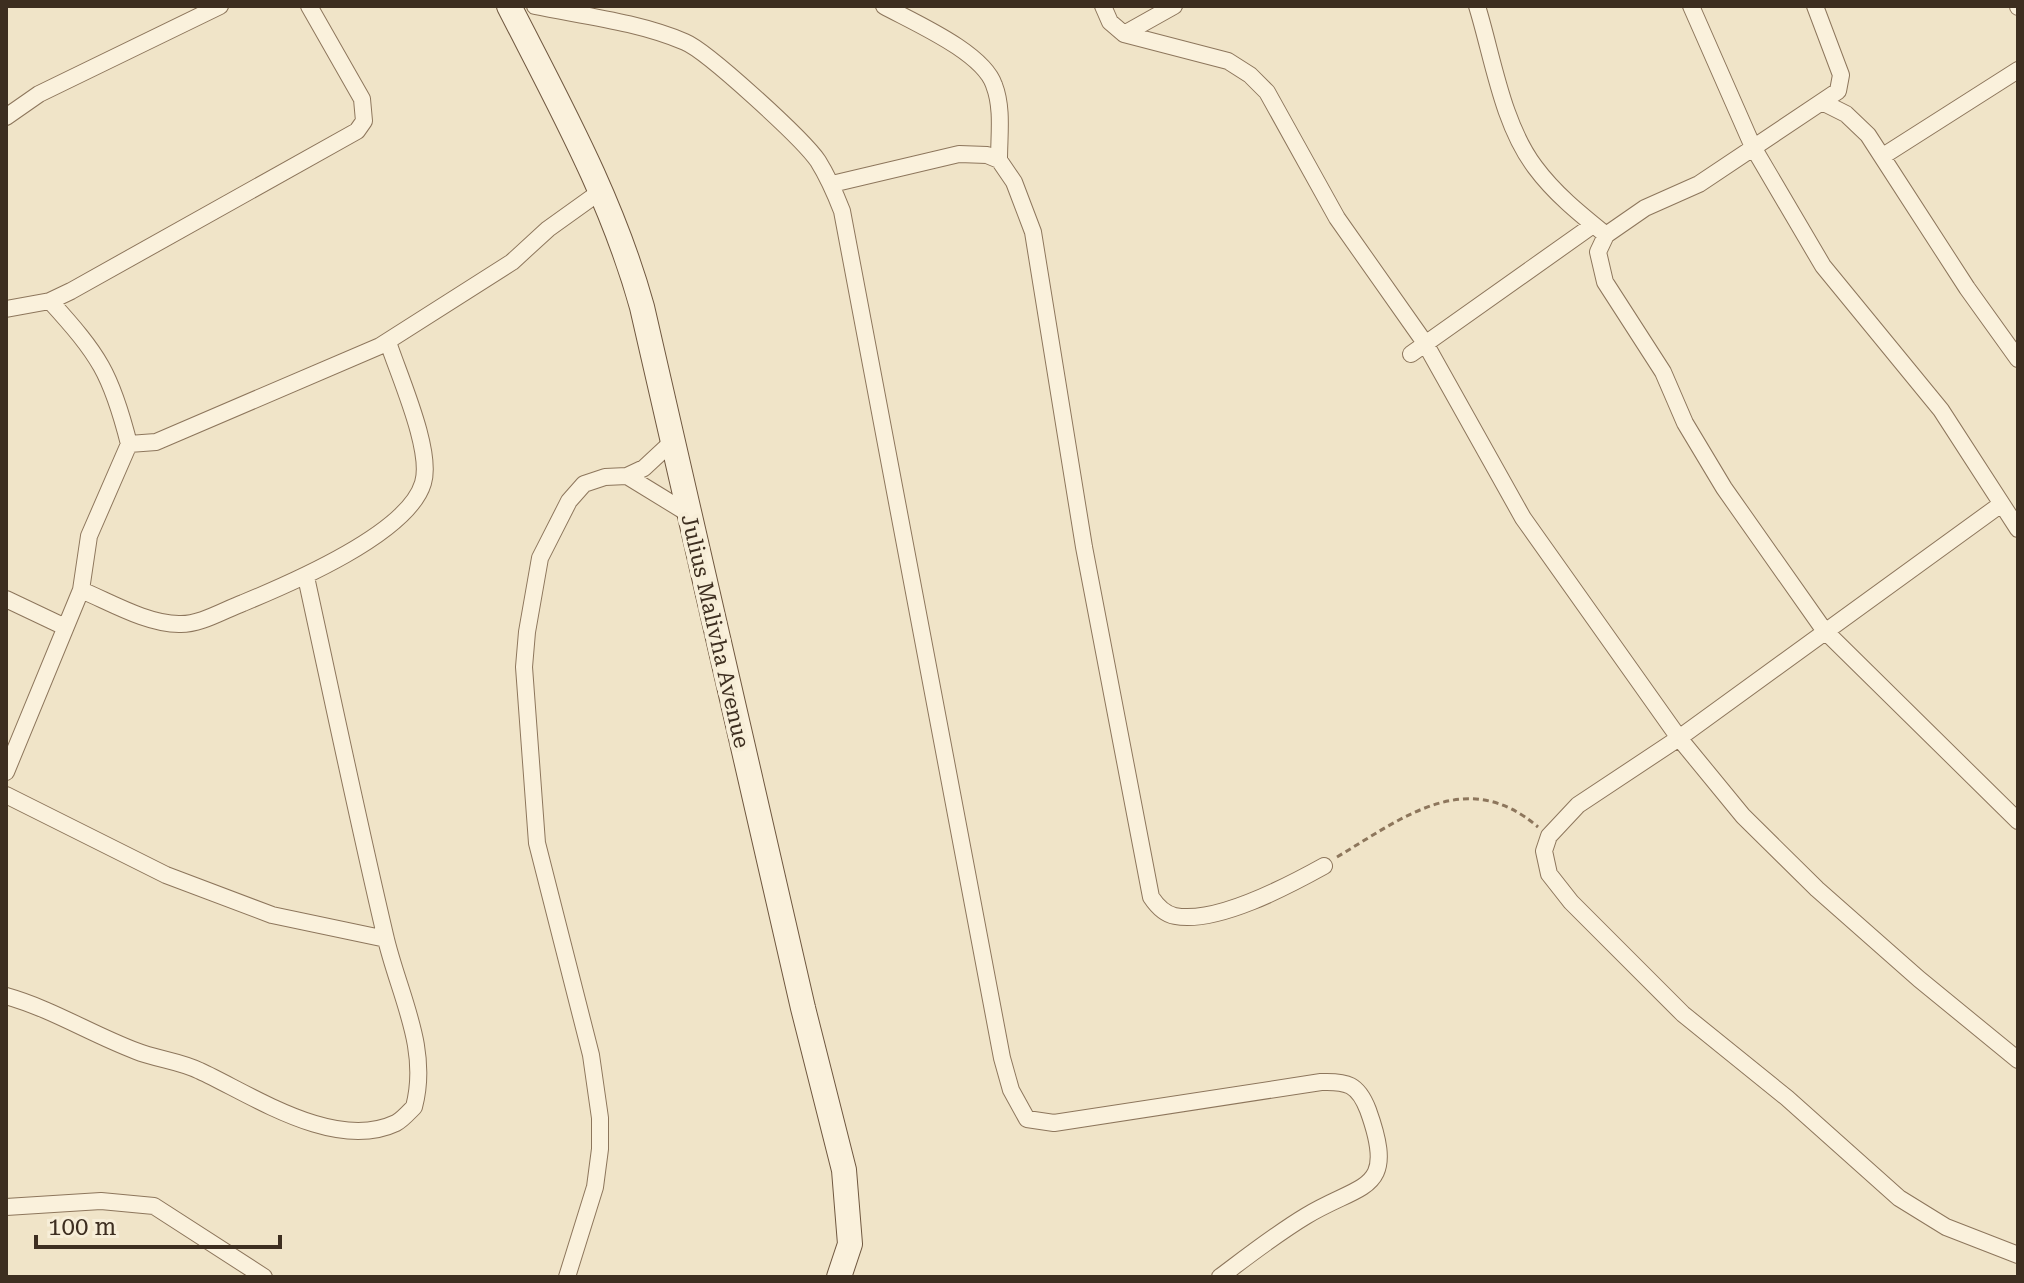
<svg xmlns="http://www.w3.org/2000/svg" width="2024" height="1283" viewBox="0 0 2024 1283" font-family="'Roboto Serif',serif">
  <rect width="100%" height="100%" fill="#f0e4c8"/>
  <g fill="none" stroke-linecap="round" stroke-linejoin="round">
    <g stroke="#8d765c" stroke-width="18">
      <path id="street" d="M535,6C584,16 638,22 685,42C707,51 803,139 818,161C828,177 835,193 842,211L1002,1058L1011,1090L1027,1119L1054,1123L1321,1082C1347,1081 1358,1084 1368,1110C1398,1193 1362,1182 1306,1216C1276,1234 1248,1256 1220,1277
        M884,6C913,22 983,52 994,85C1003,108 999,135 999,160
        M1103,6L1110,22L1124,34L1228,61L1250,75L1267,92L1337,218L1425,343L1523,518L1679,738L1743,816L1817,889L1919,979L2018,1060
        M1477,6C1493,58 1502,123 1535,167C1555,194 1580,214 1606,235L1598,252L1605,282L1663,372L1685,423L1724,488L1824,630L2018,821
        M1691,6L1753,147L1823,266L1941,410L2018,529
        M2018,6V7
        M1124,34L1174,6
        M1822,102L1846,114L1868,135L1967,288L2018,359
        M6,117L39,94L220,6
        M1883,156L2018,70
        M832,184L959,154L987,155L999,160L1014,182L1033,232L1084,547L1151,897C1157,906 1164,914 1175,916C1217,924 1288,886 1324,866
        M1606,235L1645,208L1699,184L1838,91L1841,75L1815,6
        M50,301C99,355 111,373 129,444L156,442L380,346L512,262L548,229L601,191
        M6,309L50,301L71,291L357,131L364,121L362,99L309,6
        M1411,354L1593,225
        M627,476L644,468L673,441
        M2000,505L1679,738L1578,805L1549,836L1544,851L1549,874L1571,902L1683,1014L1787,1098L1899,1198L1946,1227L2018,1255
        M81,590C110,602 147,624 179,624C200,625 224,610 243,603C289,584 408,534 423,483C433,451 399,376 388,342
        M6,599L65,627
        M6,772L81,590L89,536L129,444
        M6,795L166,875L272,915L386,939
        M6,996C52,1009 91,1034 136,1051C156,1059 180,1061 200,1071C252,1095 335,1152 396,1123C402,1120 409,1112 414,1107C430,1047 398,993 385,935C357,816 332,696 306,577
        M6,1207L101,1201L154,1206L264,1277
        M567,1277L595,1187L600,1149V1118L591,1055L537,843L524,667L527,632L540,558L569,501L584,484L605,477L627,476L689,514"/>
    </g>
    <g stroke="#6f573f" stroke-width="26">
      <path id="secondary" d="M509,6C560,106 612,199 642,307L803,1008L844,1170L850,1244L839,1277"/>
    </g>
    <path stroke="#8d765c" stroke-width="3" stroke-dasharray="6 4" stroke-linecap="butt" d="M1337,857C1404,817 1467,766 1538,827"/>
    <use href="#street" stroke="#faf1dc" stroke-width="16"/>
    <use href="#secondary" stroke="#faf1dc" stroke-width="24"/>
  </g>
  <g text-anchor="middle" stroke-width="8" stroke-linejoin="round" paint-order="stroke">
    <g font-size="22" fill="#3d2e20" stroke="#f7eed8">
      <text transform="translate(716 631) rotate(77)" y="8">Julius Malivha Avenue</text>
    </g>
  </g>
  <rect width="2024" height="1283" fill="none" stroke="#3d2e20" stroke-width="16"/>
  <path d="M36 1235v12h244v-12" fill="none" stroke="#3d2e20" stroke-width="4"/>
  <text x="48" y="1235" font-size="24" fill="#3d2e20" stroke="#f7eed8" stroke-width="6" paint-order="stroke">100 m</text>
</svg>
